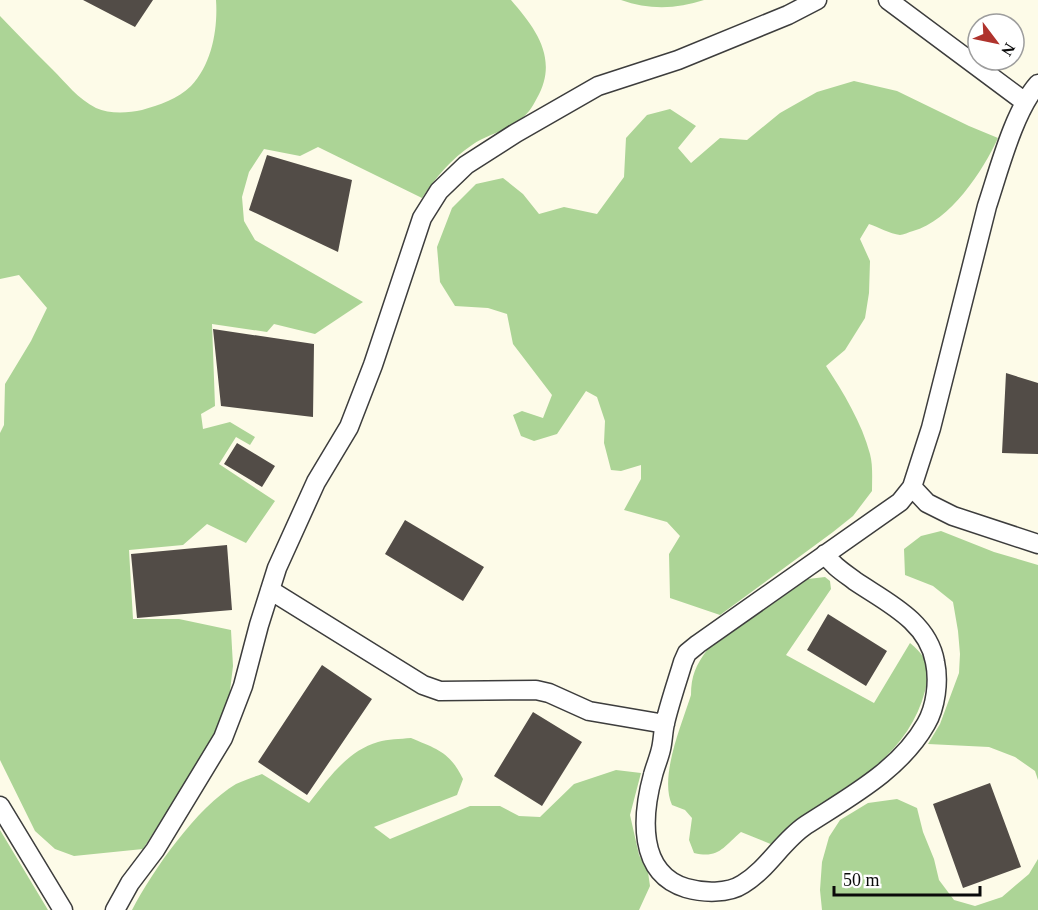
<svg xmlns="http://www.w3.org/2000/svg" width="1038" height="910" viewBox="0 0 1038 910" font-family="Georgia,serif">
  <rect width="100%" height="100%" fill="#fdfbe8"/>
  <path fill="#acd496" d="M216,0H511C536,29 559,59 537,98C532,108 527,115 517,122C504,132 486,135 472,145C451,159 436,177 422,198L318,147L300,156L264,149L249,172L242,197L244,221L255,240L363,302L315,334L274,324L267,332L212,324L215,406L201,414L203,429L230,422L255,437L250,445L236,437L219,464L275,501L246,543L207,524L183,545L129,550L133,619H179L231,630L233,666L229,699L213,739L143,849L74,856L55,849L35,831L0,760V433L4,425L5,384L31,341L47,308L19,275L0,279V16C17,34 34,51 52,69C66,83 78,99 96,108C109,114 128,113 142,110C159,105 178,99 191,86C212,64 218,29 216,0Z
    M621,0H704C677,9 649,10 621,0Z
    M854,81L897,91L969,126L998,138C983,171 950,221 913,231C909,232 903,235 900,235C890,234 878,227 869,224L860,239L870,261L869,293L865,318L845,350L826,366C843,392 862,423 870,454C873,465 872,479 872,491L853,516L833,532L720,615L670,598L669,554L680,536L667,522L624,510L641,479V465L621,471L611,470L604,443L605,421L597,397L586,391L557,434L534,441L521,436L513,415L522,411L543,418L552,395L513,344L507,314L488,308L455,306L440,282L437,247L452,208L476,184L503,178L523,194L539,214L564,207L597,214L624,177L626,138L647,115L670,109L696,126L678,148L691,163L720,138L747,140L780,113L817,92Z
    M941,531L994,552L1038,565V780L1035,771L1015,757L989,747L928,744L940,724L959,673L960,654L958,631L953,602L933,586L905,575L904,549L921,536Z
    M825,577L830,581L831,589L786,655L874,703L910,643C928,658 931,668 925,691C916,726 893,754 864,775C854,783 843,788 833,796C813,812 793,828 773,845L741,832C723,847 719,859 694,853L689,840L692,818L685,810L672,805C659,776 682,724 691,695C691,676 696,665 707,650L808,579Z
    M411,738C437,749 450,752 463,779L457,795L374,827L390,839L470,806H500L519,816L540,817L574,784L616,770L641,773L630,815L639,855L648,872L650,886L639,910H132C153,870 197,807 236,784C244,780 254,777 262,774L309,803C328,779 347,751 378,742C388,739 400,739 411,738Z
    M897,799L917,808L923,832L934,859L939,880L954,900L975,906L1002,897L1029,874L1038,859V910H822L820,890L822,862L829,837L840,820L868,803Z
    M0,830L48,910H0Z"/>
  <path fill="#524c47" d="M83,0H153L135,27Z
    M267,155L352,180L338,252L249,210Z
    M213,329L314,344L313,417L221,406Z
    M1006,373L1038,383V454L1002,453Z
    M237,443L275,466L262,487L224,464Z
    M405,520L484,567L463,601L385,554Z
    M227,545L232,610L137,618L131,554Z
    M828,614L887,651L866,686L807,650Z
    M322,665L372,699L307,795L258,762Z
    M533,712L582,742L542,806L494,776Z
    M990,783L1021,867L963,888L933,804Z"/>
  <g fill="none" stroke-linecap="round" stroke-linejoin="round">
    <g stroke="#3d3d3d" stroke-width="21">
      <path id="minor" d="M888,0L1025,102
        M912,487L927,503L953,516L1038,544
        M825,554C833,566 843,572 855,581C886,602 928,621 935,662C939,681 936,707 926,724C900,770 849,797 806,825C782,841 768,869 743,884C728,894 703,893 686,888C637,873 642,815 653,775C655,767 659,758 661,749C663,741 663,731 665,723C670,702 677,682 683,662L687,653L698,644L900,502L912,487L931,428L987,206C999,170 1014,111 1038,84
        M270,590L423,685L440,691L536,690L549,693L589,711L665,724
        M0,806L63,910
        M115,910L130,883L155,850L223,738L243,686L259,625L277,568L316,482L349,427L373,365L422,218L439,191L466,165L516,133L598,86L678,60L788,15L817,0"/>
    </g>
    <use href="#minor" stroke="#fff" stroke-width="18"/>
  </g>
  <g transform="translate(996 42) rotate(122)"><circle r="28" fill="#ffffff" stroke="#9d9d9d" stroke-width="1.5"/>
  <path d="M0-4.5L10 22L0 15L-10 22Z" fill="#af332d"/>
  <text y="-9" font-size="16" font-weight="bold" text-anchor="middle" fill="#0a0a0a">N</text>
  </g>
  <path d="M834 886v9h146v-9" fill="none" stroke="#0a0a0a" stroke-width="3"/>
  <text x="843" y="886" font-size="18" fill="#0a0a0a" stroke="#ffffff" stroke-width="4.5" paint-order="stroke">50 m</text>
</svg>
